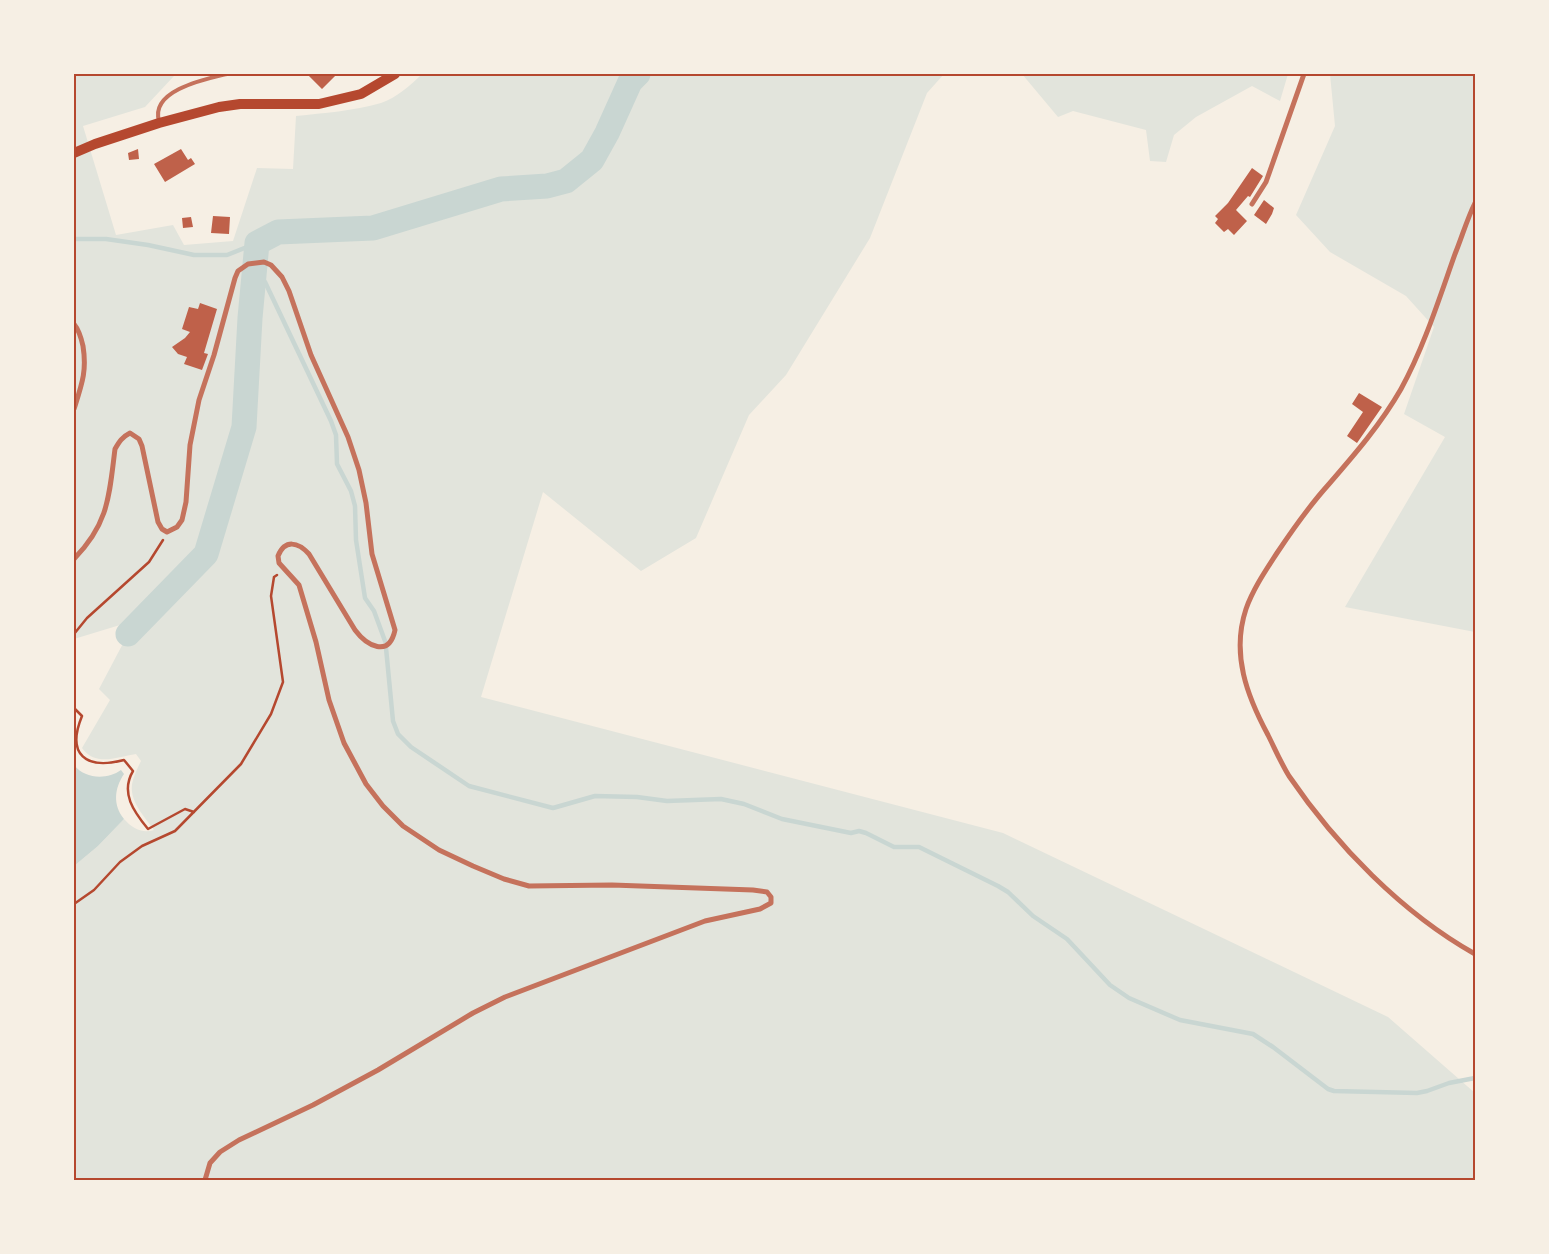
<svg xmlns="http://www.w3.org/2000/svg" width="1549" height="1254" viewBox="0 0 1549 1254" font-family="Arial,sans-serif">
  <rect width="100%" height="100%" fill="#f6efe4"/>
  <path fill="#e2e4dc" d="M74,74H186L174,76L145,107L83,126L116,235L173,225L184,245L233,241L257,168L293,169L296,116C324,113 353,111 381,103C396,98 411,85 422,74H944L927,93L870,238L786,375L749,415L696,538L641,571L543,492L481,697L1003,833L1388,1017L1475,1093V1180H74V866L98,846L124,819C132,828 142,834 154,830C144,816 127,799 133,780C135,773 138,767 141,761L136,754C116,757 96,767 82,748L110,700L99,689L128,634L120,625L74,639Z
    M1022,74H1288L1280,101L1252,86L1196,117L1174,135L1166,162L1150,161L1146,130L1073,111L1058,117Z
    M1330,74H1475V632L1345,607L1445,437L1404,414L1434,327L1406,296L1330,252L1296,215L1335,126Z"/>
  <path fill="#c9d6d2" d="M74,765C85,779 107,780 121,770L124,774C114,789 113,805 124,819L98,846L74,866Z"/>
  <g fill="none" stroke-linecap="round" stroke-linejoin="round">
    <path stroke="#c9d6d2" stroke-width="4.5" d="M74,239H106L148,245L194,255H227L257,243
      M255,268L265,282L331,421L336,435L337,464L351,491L355,506L356,540L365,598L374,611L385,641
      M386,648L393,721L398,734L411,747L469,786L553,808L595,796L637,797L667,801L721,799L744,804L782,819L851,833L859,831L866,833L894,847H919L998,886L1008,892L1033,916L1067,939L1110,985L1129,998L1180,1020L1253,1034L1273,1047L1328,1089L1334,1091L1417,1093L1427,1091L1449,1083L1475,1078"/>
    <path stroke="#c9d6d2" stroke-width="25" d="M128,634L206,554L244,427L250,318L257,243L278,232L373,228L501,189L547,186L566,181L592,160L607,133L630,82L638,74"/>
  </g>
  <path fill="#bf614a" d="M307,74H337L322,89Z
    M138,149L139,159L129,160L128,153Z
    M181,149L188,160L191,158L195,164L165,182L154,164Z
    M1252,168L1263,176L1250,197L1248,196L1236,210L1247,221L1234,235L1228,229L1224,232L1215,223L1218,219L1215,216L1228,203Z
    M1264,200L1274,208L1272,214L1266,224L1254,215Z
    M213,216L230,217L229,234L211,233Z
    M191,217L193,227L183,228L182,218Z
    M200,303L217,309L204,353L208,354L202,370L184,364L187,357L178,354L172,347L185,338L190,332L182,329L189,307L198,309Z
    M1359,393L1382,407L1357,443L1347,436L1363,412L1352,404Z"/>
  <g fill="none" stroke-linecap="round" stroke-linejoin="round">
    <path stroke="#b5482f" stroke-width="2.5" d="M74,634L87,618L149,562L163,540
      M74,708L82,716C66,755 86,770 124,760L133,771C120,793 134,812 148,829L185,809L194,812
      M74,904L94,890L120,862L142,846L175,831L241,764L271,714L283,682L271,596L274,577L277,575"/>
    <path stroke="#c5725c" stroke-width="4" d="M159,121C150,90 206,79 227,74"/>
    <path stroke="#c5725c" stroke-width="5" d="M1475,203C1467,219 1462,237 1455,254C1439,299 1424,347 1401,389C1381,424 1355,454 1329,484C1310,505 1293,529 1277,553C1266,570 1253,589 1246,609C1231,654 1247,696 1268,735C1275,749 1281,763 1289,776C1336,845 1402,913 1475,954
      M1252,204L1266,182L1304,74
      M74,324C79,330 81,337 83,346C87,371 82,384 74,409
      M74,559C109,523 109,496 115,449C119,442 122,437 130,433L139,439L142,446L158,522L162,529L167,532L177,527L182,520L186,502L190,445L199,400L214,355L235,278L238,271L248,264L264,262L271,265L282,277L289,291L311,355L348,437L359,470L366,503L372,554L395,630C389,658 367,646 355,630L309,554C298,542 285,539 278,556L279,563L299,585L316,642L329,700L344,743L366,784L383,806L403,826L439,850L473,866L504,879L529,886L612,885L753,890L767,892L771,897V903L760,909L705,921L505,997L473,1013L378,1070L313,1105L239,1140L220,1152L210,1163L205,1180"/>
    <path stroke="#b5482f" stroke-width="10" d="M74,153L95,144L159,123L219,107L240,104H319L361,94L395,74"/>
  </g>
  <rect width="1549" height="1254" fill="none" stroke="#f6efe4" stroke-width="150"/>
  <rect x="75" y="75" width="1399" height="1104" fill="none" stroke="#b5482f" stroke-width="2"/>
</svg>
